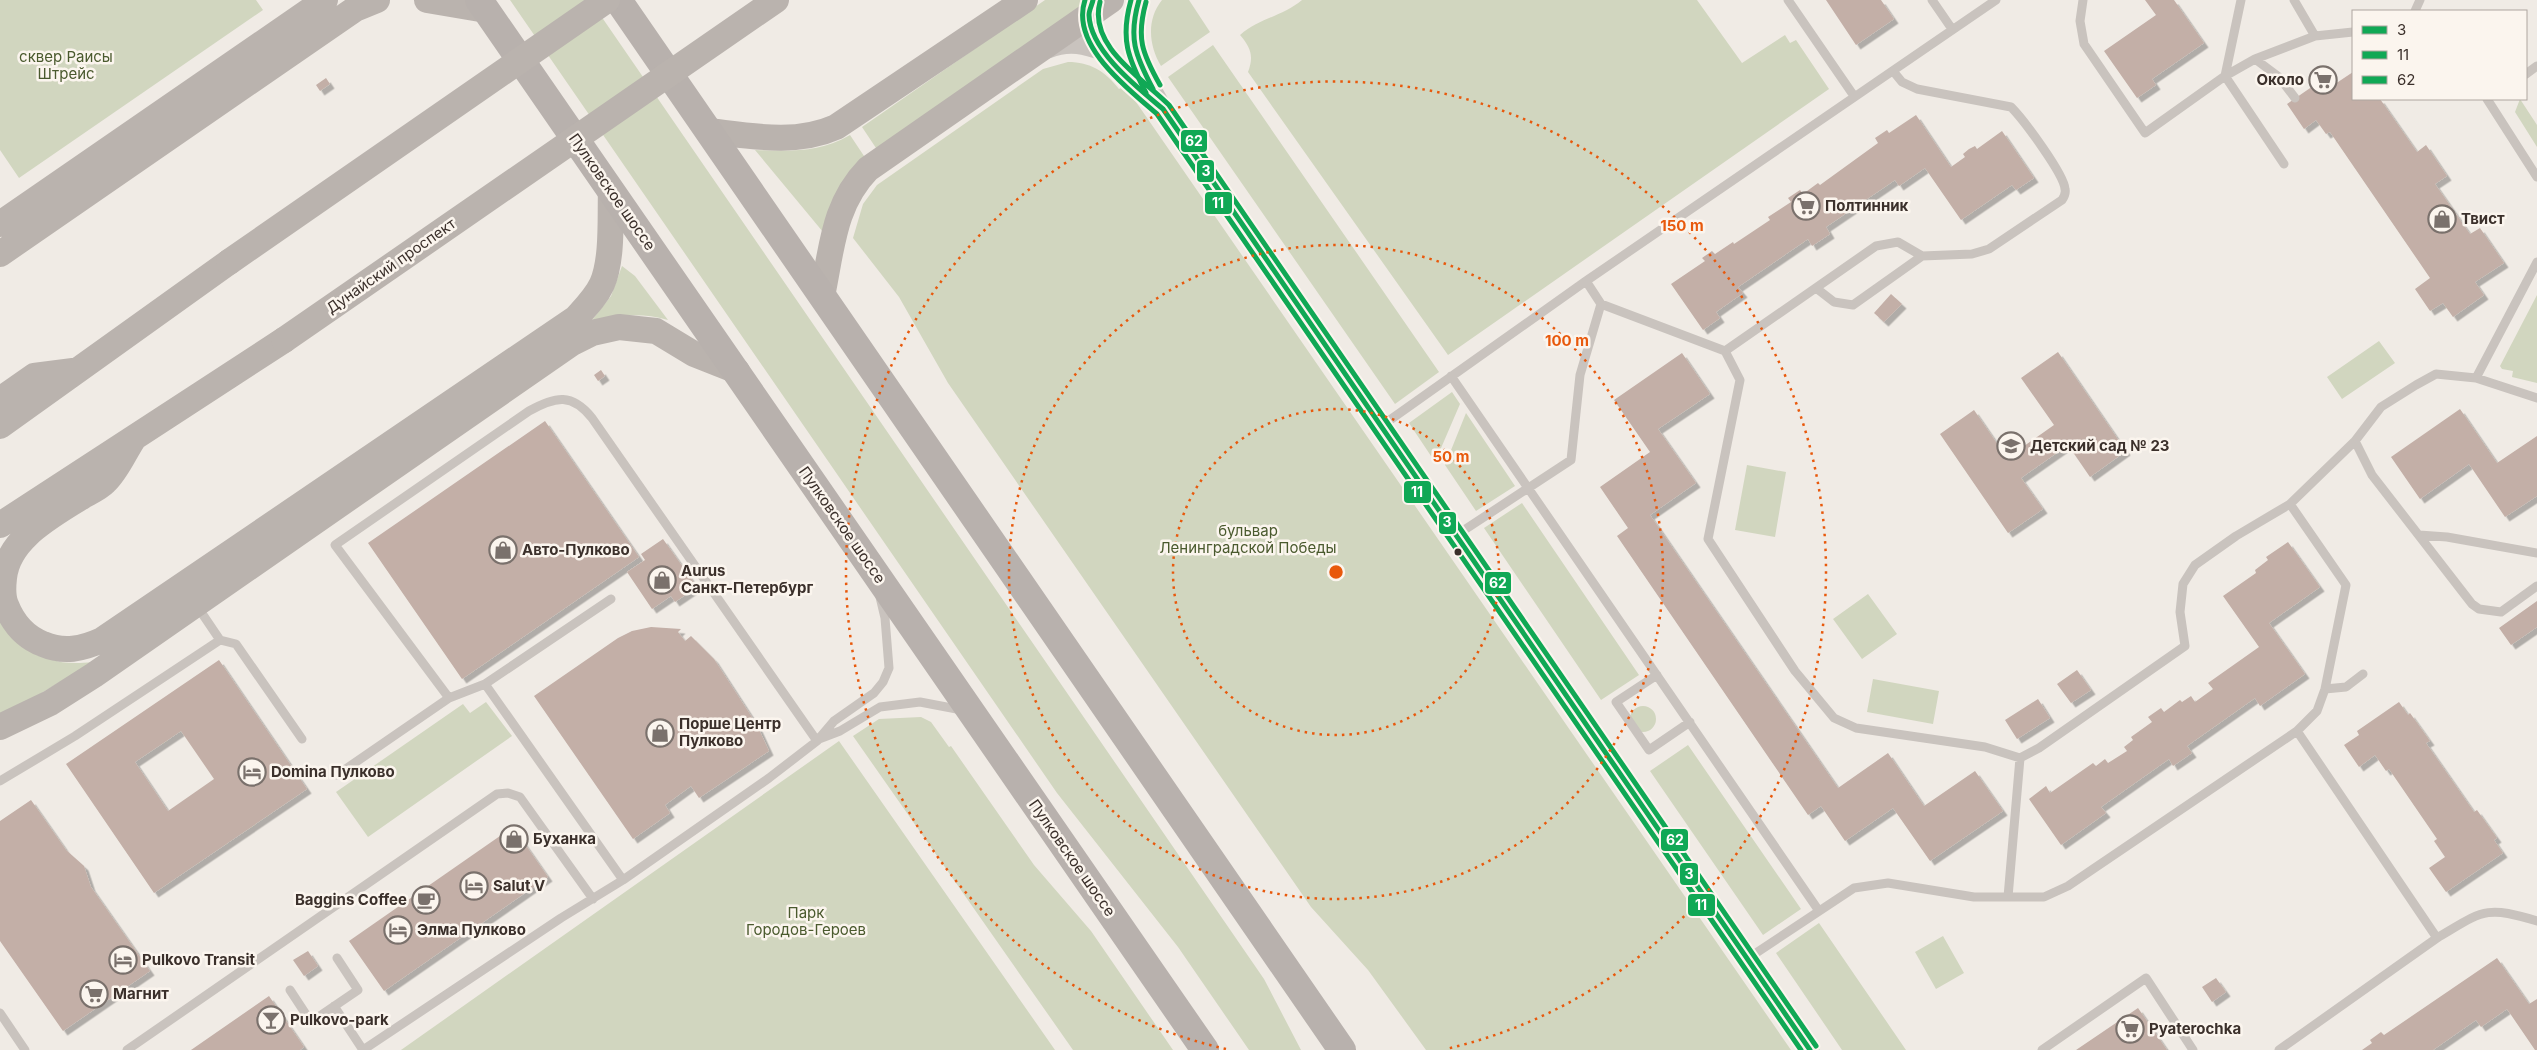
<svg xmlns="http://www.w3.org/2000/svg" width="2537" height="1050" viewBox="0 0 2537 1050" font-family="Inter,sans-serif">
  <defs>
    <filter id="shadow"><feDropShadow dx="4.5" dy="4.5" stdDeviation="0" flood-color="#0004"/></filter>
  </defs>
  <rect width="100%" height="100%" fill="#f0ebe5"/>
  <path fill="#d1d6bf" d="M0,0H256L263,10L19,178L0,150Z
    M510,0H590L1264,979L1301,1050H1249L1178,947L1057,793Z
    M1045,0H1084V6L878,151L862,127Z
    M1162,0H1189L1210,32L1161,66C1149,46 1146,20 1162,0Z
    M1302,0H1697L1742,63L1785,35L1790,43L1796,40L1829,89L1448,355L1248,72C1254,56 1251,48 1240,35C1260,18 1283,16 1302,0Z
    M1213,45L1439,372L1395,404L1168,77Z
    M1068,62C1090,62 1105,71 1119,89L1125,86L1791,1050H1426L1368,970L1311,907L948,383L899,297L853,238L863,204L877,185L1043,69Z
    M2520,99L2537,125V147L2515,112Z
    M850,135L866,159L823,232L755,150C790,151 819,153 850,135Z
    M622,266L635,276L668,320C638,312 618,315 589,324L611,296Z
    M2537,295V383L2512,377L2513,371L2502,369L2500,366Z
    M2379,341L2395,363L2342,399L2327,377Z
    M1452,392L1460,404L1435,462L1409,423Z
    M1466,413L1515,486L1476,511L1445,465Z
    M1747,465L1786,472L1775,537L1735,530Z
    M1522,503L1639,675L1601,700L1484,528Z
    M1868,594L1897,634L1862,659L1833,619Z
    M0,612C34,648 38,668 93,662L0,718Z
    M1873,679L1939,691L1933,724L1867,712Z
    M486,702L512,736L368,837L336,792L463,704L470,713Z
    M1630 719a13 13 0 1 1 26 0a13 13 0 1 1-26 0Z
    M921,717L931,722L949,747L951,746L1034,865L1091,931L1173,1050H1073L853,736L879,719Z
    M839,741L1055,1050H401Z
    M1688,745L1801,909L1763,935L1650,771Z
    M1819,923L1906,1050H1842L1776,953Z
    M1943,936L1964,973L1936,989L1915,952Z"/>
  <path fill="#c3afa7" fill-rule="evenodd" filter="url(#shadow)" d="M1826,0H1881L1894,19L1856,45Z
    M2145,0H2174L2204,43L2152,79L2156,85L2137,98L2104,51L2156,15Z
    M2353,72V99H2380L2417,152L2426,145L2447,176L2435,184L2470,234L2480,228L2504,263L2475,282L2484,295L2453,317L2443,303L2430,311L2415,289L2430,278L2330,132L2326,134L2316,120L2304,129L2287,104L2329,75L2335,84Z
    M326,78L330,84L320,91L316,85Z
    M1916,115L1951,167L1965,157L1963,154L1969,149L1975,146L1977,149L2002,131L2034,178L2016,190L2012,185L1961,220L1925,168L1899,186L1895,180L1826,227L1830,234L1812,246L1808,239L1738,287L1743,293L1716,312L1720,318L1703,330L1671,284L1705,261L1702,258L1712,251L1715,254L1733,242L1734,244L1770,220L1768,217L1791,202L1788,198L1800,190L1803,194L1818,183L1820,185L1878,143L1875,138L1887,130L1889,133Z
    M1891,294L1902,304L1884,322L1874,313Z
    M2058,352L2126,451L2090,477L2068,445L2021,478L2043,509L2008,533L1940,434L1974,410L2007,458L2054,425L2021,378Z
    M1682,353L1710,394L1658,429L1696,483L1650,515L1838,788L1888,753L1924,806L1975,771L2003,811L1930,861L1893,808L1845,841L1821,806L1808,815L1617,536L1628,528L1600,487L1650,452L1614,400Z
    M601,370L605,376L598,381L594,375Z
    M2460,409L2497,463L2537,436V496L2505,517L2469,464L2420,499L2391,457Z
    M545,421L639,557L462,679L368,543Z
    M663,539L697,587L675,602L671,596L652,609L627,572L645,560L641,554Z
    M2288,542L2320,587L2269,623L2305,674L2260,706L2255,698L2187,746L2192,753L2173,766L2169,759L2101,807L2106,813L2061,845L2029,799L2046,786L2050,793L2093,763L2096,766L2105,759L2108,763L2127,751L2124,747L2133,740L2131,737L2152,722L2148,717L2161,708L2164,712L2180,700L2182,702L2191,696L2195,702L2213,689L2208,683L2259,647L2223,596L2256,573L2255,570L2268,560L2266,557Z
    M2537,601V627L2511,645L2499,628Z
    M651,627L681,629L678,632L685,641L691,636L714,659L757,725L769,751L699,798L691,786L665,805L670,813L633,839L534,696L618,638L632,631Z
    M219,660L307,789L154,893L66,764ZM181,731L214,779L168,811L135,762Z
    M2077,670L2091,690L2071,703L2057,684Z
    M2038,699L2050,718L2017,739L2005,720Z
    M2399,702L2408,715L2410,713L2430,741L2426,743L2474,812L2477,810L2497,838L2494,840L2503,853L2446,892L2429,868L2445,857L2434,841L2437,839L2389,769L2386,771L2375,755L2359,767L2344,745L2359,735L2357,731Z
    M31,800L66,850L84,866L91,887L150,971L63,1031L0,941V821Z
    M513,827L548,877L384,991L349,941Z
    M308,951L318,966L304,976L293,960Z
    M2497,958L2529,1004L2537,999V1050H2535L2507,1009L2481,1027L2476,1020L2433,1050H2362L2372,1043L2370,1040L2381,1032L2384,1035Z
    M2216,978L2226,992L2212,1002L2202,987Z
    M269,996L304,1047L300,1050H191Z
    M2138,1008L2167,1050H2076Z"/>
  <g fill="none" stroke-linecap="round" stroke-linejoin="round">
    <path stroke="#c9c3be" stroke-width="9" d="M1788,0L1854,96
      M1932,0L1952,29
      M2083,0L2080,21L2084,44L2145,133L2225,76L2241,0
      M2294,0L2315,36L2353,32
      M2415,11L2420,0
      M2255,59L2279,77L2295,98
      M1893,71L1902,82L1917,89L2011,107C2023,119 2064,174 2065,189C2066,193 2064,197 2062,200L1989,249L1972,254L1922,256L1898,242L1876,246L1725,351L1740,380L1708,539L1795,671L1834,718L1856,728L1985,747L2020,758L2039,748L2185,646L2180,612L2183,584L2195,565L2236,536L2290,504L2355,441L2381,407L2416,385L2436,374L2476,378L2537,398
      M2526,74L2537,66
      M2487,99L2537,177
      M2284,164L2225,76L2255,59L2315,36
      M1816,288L1834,302L1853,305L1922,256
      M1601,304L1725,351
      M1451,376L1819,911
      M2476,378L2537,262
      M1380,427L1586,281L1996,0
      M2355,441L2372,475L2472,604L2479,609L2501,612L2537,586
      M2290,504L2346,585L2325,689L2317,711L2297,731
      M2419,535L2447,537L2537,553
      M1455,536L1571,460L1580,375L1601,304L1586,281
      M220,640L236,644L302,739
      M1657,675L1616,702L1649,750L1690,722
      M485,684L623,880
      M2325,689L2346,687L2363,674
      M449,698L335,545L529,411C556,396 572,393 592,418L817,741
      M819,739L840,731L880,707L920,702L962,710
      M337,775L449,698L485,684L611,599
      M0,781L75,736L220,640L197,606
      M2008,897L2020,758
      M2437,938C2483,911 2484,905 2537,921
      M1747,959L1854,888L1888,883L1974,897H2044L2068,886L2297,731L2437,938L2279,1050
      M290,990L311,1022L358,990L337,958
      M334,1006L363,1050
      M0,1013L25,1050
      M127,1050L497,794L508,793L520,797L593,899
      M363,1050L561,918L623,880L769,778L817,741L834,721L874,693L883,682L889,668L885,618L880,597
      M2042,1050L2146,978L2193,1050"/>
    <path stroke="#c9c3be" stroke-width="19" d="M1139,0C1123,48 1141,68 1163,109L1810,1050
      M1091,6C1084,41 1130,80 1154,101
      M1048,49C1070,40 1085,45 1106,52"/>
    <path stroke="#bab3ae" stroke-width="26" d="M427,0L486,10
      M708,131C751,136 796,145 836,127L1025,0
      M0,224L325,0
      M0,254L355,9L377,0
      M822,296C832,249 833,205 868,169L1111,0
      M0,400L34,376L73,371
      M0,426L229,262
      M134,438C125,451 117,471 105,482C99,488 90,492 83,496C52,516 8,538 4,578C3,587 2,596 6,605C13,623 25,637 43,644C64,653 82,649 102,640L576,318C586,307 596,297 602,284C613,259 610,217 611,190
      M0,525L284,340
      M0,727L50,703L94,675L572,343L592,333L619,327L656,331L694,354L737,371"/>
    <path stroke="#b8b1ad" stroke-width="28" d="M479,0L1205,1050
      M618,0L1342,1050"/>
    <path stroke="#bab3ae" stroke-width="26" d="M229,262L607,0
      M284,340L776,0"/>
    <g stroke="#fbf5ee" stroke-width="9">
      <path id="bus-1" d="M1093,0C1092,5 1089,10 1089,15C1090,51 1138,88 1163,109L1810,1050
        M1139,0C1128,38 1135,55 1153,89"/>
    </g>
    <g stroke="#fbf5ee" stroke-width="9">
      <path id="bus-2" d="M1085,0C1070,45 1127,88 1157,114L1801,1050
        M1131,0C1120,39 1128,58 1146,93"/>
    </g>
    <g stroke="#fbf5ee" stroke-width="9">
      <path id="bus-3" d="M1100,2C1088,46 1142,78 1169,105L1816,1046
        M1146,2C1136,38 1142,53 1160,85"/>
    </g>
    <use href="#bus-1" stroke="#10a855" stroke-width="5"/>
    <use href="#bus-2" stroke="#10a855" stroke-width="5"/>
    <use href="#bus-3" stroke="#10a855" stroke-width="5"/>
  </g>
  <g fill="none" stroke="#e8590c" stroke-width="2.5" stroke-dasharray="2.5 5">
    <circle cx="1336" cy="572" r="163"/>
    <circle cx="1336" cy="572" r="327"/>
    <path d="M1226 1049A490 490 0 1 1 1446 1049"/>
  </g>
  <defs>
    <g id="supermarket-ring" transform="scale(1.4375)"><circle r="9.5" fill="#fbf5ee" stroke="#7a716c" stroke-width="1.5"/><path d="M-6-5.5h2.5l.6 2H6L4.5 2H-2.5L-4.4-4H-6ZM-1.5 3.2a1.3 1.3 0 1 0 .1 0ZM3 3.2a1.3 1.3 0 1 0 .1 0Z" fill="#7a716c"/></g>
    <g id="shop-ring" transform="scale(1.4375)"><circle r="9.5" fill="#fbf5ee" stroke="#7a716c" stroke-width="1.5"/><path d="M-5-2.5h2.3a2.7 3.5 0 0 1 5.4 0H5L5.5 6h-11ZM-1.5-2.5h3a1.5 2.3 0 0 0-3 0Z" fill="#7a716c"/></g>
    <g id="school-ring" transform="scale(1.4375)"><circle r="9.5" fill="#fbf5ee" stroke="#7a716c" stroke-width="1.5"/><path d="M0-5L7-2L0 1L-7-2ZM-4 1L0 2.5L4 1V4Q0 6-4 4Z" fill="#7a716c"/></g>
    <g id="hotel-ring" transform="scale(1.4375)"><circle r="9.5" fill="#fbf5ee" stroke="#7a716c" stroke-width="1.5"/><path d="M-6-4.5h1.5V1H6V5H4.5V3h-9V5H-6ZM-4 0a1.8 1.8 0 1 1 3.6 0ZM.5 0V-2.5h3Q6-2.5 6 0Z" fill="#7a716c"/></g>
    <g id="cafe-ring" transform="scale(1.4375)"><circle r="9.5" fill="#fbf5ee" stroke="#7a716c" stroke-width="1.5"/><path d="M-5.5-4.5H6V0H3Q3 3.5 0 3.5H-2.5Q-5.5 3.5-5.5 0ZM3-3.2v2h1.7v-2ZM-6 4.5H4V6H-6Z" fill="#7a716c"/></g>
    <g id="bar-ring" transform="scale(1.4375)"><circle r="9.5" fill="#fbf5ee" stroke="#7a716c" stroke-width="1.5"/><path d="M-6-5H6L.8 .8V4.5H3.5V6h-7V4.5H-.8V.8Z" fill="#7a716c"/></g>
  </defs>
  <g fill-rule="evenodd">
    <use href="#supermarket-ring" x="2323" y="80"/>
    <use href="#supermarket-ring" x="1806" y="206"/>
    <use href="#shop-ring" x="2442" y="219"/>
    <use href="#school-ring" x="2011" y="446"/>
    <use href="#shop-ring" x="503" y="550"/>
    <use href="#shop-ring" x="662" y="580"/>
    <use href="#shop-ring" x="660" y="733"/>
    <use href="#hotel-ring" x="252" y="772"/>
    <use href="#shop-ring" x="514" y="839"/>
    <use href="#hotel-ring" x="474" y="886"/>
    <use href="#cafe-ring" x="426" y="900"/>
    <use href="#hotel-ring" x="398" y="930"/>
    <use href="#hotel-ring" x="123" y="960"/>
    <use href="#supermarket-ring" x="94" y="994"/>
    <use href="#bar-ring" x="271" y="1020"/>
    <use href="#supermarket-ring" x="2130" y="1029"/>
  </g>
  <circle fill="#3b302b" stroke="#fbf5ee" stroke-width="2" cx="1458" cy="552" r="4.5"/>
  <g text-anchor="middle" stroke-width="5" stroke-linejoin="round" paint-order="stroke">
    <g font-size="15" fill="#4a5a2e" stroke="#fbf5ee">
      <text x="66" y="62">сквер Раисы<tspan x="66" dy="17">Штрейс</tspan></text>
      <text x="1248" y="536">бульвар<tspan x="1248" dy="17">Ленинградской Победы</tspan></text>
      <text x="806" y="918">Парк<tspan x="806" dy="17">Городов-Героев</tspan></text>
    </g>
    <g font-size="15" font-weight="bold" fill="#3b302b" stroke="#fbf5ee" text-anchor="start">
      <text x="2304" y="85" text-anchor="end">Около</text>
      <text x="1825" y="211">Полтинник</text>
      <text x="2461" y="224">Твист</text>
      <text x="2030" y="451">Детский сад № 23</text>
      <text x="522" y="555">Авто-Пулково</text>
      <text x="681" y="576">Aurus<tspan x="681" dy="17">Санкт-Петербург</tspan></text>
      <text x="679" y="729">Порше Центр<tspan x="679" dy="17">Пулково</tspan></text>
      <text x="271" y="777">Domina Пулково</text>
      <text x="533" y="844">Буханка</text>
      <text x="493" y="891">Salut V</text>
      <text x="407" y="905" text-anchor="end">Baggins Coffee</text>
      <text x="417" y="935">Элма Пулково</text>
      <text x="142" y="965">Pulkovo Transit</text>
      <text x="113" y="999">Магнит</text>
      <text x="290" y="1025">Pulkovo-park</text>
      <text x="2149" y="1034">Pyaterochka</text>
    </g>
    <g font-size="15" fill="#3b302b" stroke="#fbf5ee">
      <text transform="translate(612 192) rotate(55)" y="5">Пулковское шоссе</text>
      <text transform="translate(391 266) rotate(-35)" y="5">Дунайский проспект</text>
      <text transform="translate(842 525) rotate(55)" y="5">Пулковское шоссе</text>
      <text transform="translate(1072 858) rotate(55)" y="5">Пулковское шоссе</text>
    </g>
  </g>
  <circle cx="1336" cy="572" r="8" fill="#e8590c" stroke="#fbf5ee" stroke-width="2.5"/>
  <g font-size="15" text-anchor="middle" font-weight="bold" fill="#e8590c" stroke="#fbf5ee" stroke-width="5" stroke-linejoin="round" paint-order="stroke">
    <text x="1682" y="231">150 m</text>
    <text x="1567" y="346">100 m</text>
    <text x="1451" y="462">50 m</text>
  </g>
  <g stroke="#fbf5ee" stroke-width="2">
    <rect x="1180" y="129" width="28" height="24" rx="5" fill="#10a855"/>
    <rect x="1196" y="159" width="19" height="24" rx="5" fill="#10a855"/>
    <rect x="1204" y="191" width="29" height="24" rx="5" fill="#10a855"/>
    <rect x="1403" y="480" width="29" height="24" rx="5" fill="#10a855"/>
    <rect x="1438" y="511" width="19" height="24" rx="5" fill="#10a855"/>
    <rect x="1484" y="571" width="28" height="24" rx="5" fill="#10a855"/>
    <rect x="1660" y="828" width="29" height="24" rx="5" fill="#10a855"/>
    <rect x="1679" y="862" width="20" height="24" rx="5" fill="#10a855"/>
    <rect x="1687" y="893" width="29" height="24" rx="5" fill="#10a855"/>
  </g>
  <g font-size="14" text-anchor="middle" font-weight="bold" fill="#fff">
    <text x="1194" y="146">62</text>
    <text x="1206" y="176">3</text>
    <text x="1218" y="208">11</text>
    <text x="1417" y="497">11</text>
    <text x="1447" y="527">3</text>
    <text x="1498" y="588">62</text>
    <text x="1675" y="845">62</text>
    <text x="1689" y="879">3</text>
    <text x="1701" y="910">11</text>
  </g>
  <rect x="2352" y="10" width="175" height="90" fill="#fbf5ee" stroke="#aea6a0"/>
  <rect x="2362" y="26" width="25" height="8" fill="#10a855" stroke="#aea6a0"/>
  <text x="2397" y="35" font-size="15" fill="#3b302b">3</text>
  <rect x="2362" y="51" width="25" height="8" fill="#10a855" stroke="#aea6a0"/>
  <text x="2397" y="60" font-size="15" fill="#3b302b">11</text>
  <rect x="2362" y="76" width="25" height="8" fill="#10a855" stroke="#aea6a0"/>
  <text x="2397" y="85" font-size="15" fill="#3b302b">62</text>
</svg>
